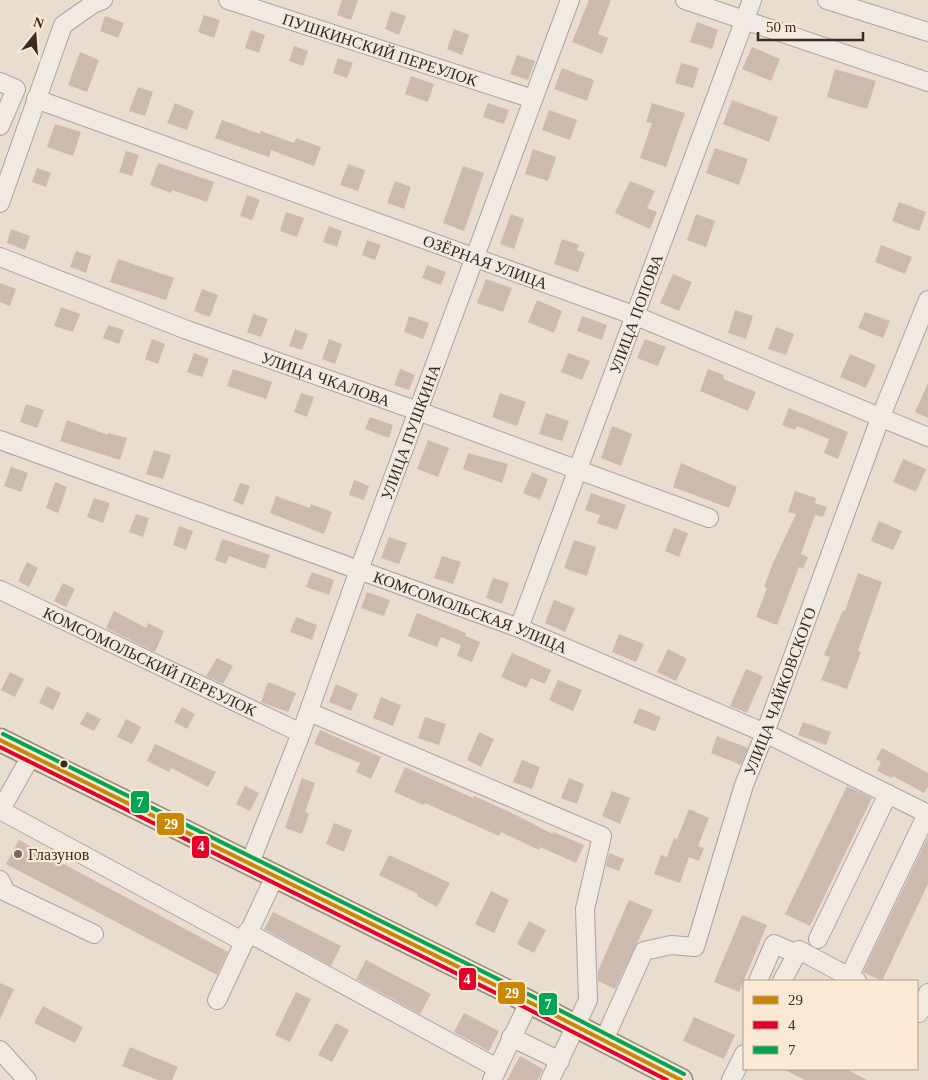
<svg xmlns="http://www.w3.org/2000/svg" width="928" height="1080" viewBox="0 0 928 1080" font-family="Georgia,serif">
  <rect width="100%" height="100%" fill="#e8ddce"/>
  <path fill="#cdbaaf" d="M342,0H358L351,20L337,15Z
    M589,0H611L598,34L608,38L602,54L572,42Z
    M391,11L406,16L399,35L385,29Z
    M204,15L220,20L214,38L198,32Z
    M105,16L124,23L118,38L100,31Z
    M697,22L718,30L712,49L690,42Z
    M454,29L469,35L462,55L447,49Z
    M251,30L265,35L259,53L245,48Z
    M294,46L308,51L303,66L289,61Z
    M752,47L780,59L771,81L742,69Z
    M80,52L99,60L87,92L68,85Z
    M517,55L535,61L528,80L510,74Z
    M338,58L353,63L347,78L333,73Z
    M681,63L699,68L693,88L675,83Z
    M562,68L594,80L587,101L554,89Z
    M835,69L876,81L867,109L827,97Z
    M411,76L434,84L428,102L405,94Z
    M138,87L153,92L145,116L129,111Z
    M732,100L778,117L769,142L723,124Z
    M175,103L194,111L187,130L167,123Z
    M488,103L509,110L504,124L483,117Z
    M652,103L685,113L666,167L640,158L652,123L646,122Z
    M549,110L577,120L570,140L542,130Z
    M222,120L260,134L261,131L294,143L296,138L321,147L314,166L271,150L269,157L215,138Z
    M55,124L81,132L73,156L47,147Z
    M715,148L748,159L739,185L706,173Z
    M533,149L556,157L548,181L525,174Z
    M126,151L139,155L132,176L119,172Z
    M158,163L214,182L207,202L172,190L171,193L150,185Z
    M348,164L365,170L358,191L340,185Z
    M463,166L484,173L464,231L443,223Z
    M37,168L51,173L46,187L32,182Z
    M395,181L411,187L404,209L387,203Z
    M630,181L655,191L647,208L657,212L650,229L615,213Z
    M247,195L260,200L252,220L240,216Z
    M899,202L926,212L919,231L892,221Z
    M286,212L304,218L297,237L280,231Z
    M511,214L524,219L514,249L500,244Z
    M696,214L715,221L706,247L687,240Z
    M329,226L342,231L337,247L323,242Z
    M11,229L30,236L25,250L7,243Z
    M562,239L579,245L577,250L585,253L578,272L554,264Z
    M367,240L381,245L375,260L362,255Z
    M881,245L912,257L905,274L875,262Z
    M76,251L91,256L86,273L70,267Z
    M118,259L174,278L166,300L110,282Z
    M427,265L446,272L441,285L422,278Z
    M673,274L692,282L679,311L660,303Z
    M486,279L512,288L503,312L477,303Z
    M0,283L16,289L10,306L0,302Z
    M202,289L218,295L210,317L194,311Z
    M537,300L562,311L554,333L528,322Z
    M61,307L80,314L73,332L54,326Z
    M735,310L753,316L746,339L728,333Z
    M865,312L890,321L883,338L858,328Z
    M253,314L268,319L261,337L247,332Z
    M409,316L429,323L423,339L404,332Z
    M582,316L607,325L602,340L577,331Z
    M108,325L124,330L119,344L103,338Z
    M776,327L794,334L786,355L768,349Z
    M295,329L308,334L302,350L289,346Z
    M152,339L165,344L158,364L145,359Z
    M329,339L342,344L335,364L322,359Z
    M645,339L666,347L658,366L637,358Z
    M194,353L209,359L202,377L187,372Z
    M568,353L590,361L582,380L561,372Z
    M850,354L876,365L866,388L840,377Z
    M233,369L272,382L266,399L227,386Z
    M400,369L415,375L409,390L394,385Z
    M708,369L724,375L723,379L756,392L748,411L700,391Z
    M928,383V418L915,412Z
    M301,393L314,397L307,417L294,412Z
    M500,393L526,402L517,426L492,417Z
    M26,404L44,410L37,428L20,422Z
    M789,408L848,432L838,459L824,453L829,439L797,426L795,430L782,425Z
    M546,413L569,421L562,441L539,434Z
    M370,417L393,425L389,438L365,429Z
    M67,420L108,435V433L127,438L120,460L60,441Z
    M612,426L632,434L621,466L601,458Z
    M428,440L449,448L438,477L417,469Z
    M154,450L171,455L163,479L146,474Z
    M468,453L508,464L502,483L463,469Z
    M903,459L926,469L916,492L893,482Z
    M681,463L737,487L729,508L673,487Z
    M11,467L28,473L21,492L4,486Z
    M532,472L548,479L540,500L523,493Z
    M354,480L369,486L364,500L349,495Z
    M55,482L67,487L58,513L46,508Z
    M240,483L250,486L243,505L233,501Z
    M795,491L816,498L815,503L827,507L823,517L815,515L801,554L808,557L803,569L799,567L777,625L756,617L767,588L764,587L773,563L796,514L788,512Z
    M591,493L626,505L617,530L597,523L600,515L585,510Z
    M276,496L310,508L311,504L332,512L324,534L270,513Z
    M94,498L110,503L103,523L87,517Z
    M136,514L149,518L143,537L129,532Z
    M879,521L902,531L893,550L871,541Z
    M179,526L193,531L186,550L173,545Z
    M674,528L688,533L679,557L665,551Z
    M389,537L407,543L399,564L381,558Z
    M222,539L270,555L265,569L229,556L226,564L215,560Z
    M574,540L596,547L587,576L564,568Z
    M442,556L461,562L453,584L434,578Z
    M27,562L38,568L29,587L18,581Z
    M312,572L334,580L329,595L306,587Z
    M858,573L882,582L858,651L861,652L847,689L821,680L830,657L824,655L843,610L845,611Z
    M493,578L509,583L502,604L486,598Z
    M63,583L75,589L66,607L54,601Z
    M367,592L390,600L384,616L361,608Z
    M554,600L575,608L565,632L545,623Z
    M114,611L146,628L148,623L164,631L155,652L106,628Z
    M417,613L466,633L465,636L480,642L472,662L457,656L461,645L441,637L437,647L408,636Z
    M296,617L317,625L312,640L290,632Z
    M619,634L644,644L636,662L612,652Z
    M668,649L687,659L676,681L657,672Z
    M512,653L551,670L545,684L531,678L526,688L501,677Z
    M217,658L233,666L223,684L206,676Z
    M746,669L763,676L747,713L730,706Z
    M10,672L24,679L15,697L1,690Z
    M558,680L582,690L573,711L549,700Z
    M268,682L296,693L288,712L261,702Z
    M336,684L358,694L351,711L329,702Z
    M47,686L61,693L53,710L39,703Z
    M381,697L401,705L393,726L373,718Z
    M182,707L195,714L187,729L174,722Z
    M639,708L661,717L655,731L633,723Z
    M87,712L101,719L94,731L80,724Z
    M425,717L446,724L439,745L418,738Z
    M126,719L141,727L132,744L117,737Z
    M803,722L831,732L826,745L798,735Z
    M320,730L381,757L371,779L356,772L360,763L314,744Z
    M479,732L494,739L481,767L467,760Z
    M717,736L748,748L741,765L711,753Z
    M155,744L216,772L208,787L171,768L169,772L147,761Z
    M882,748L928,773V787L924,793L893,776L892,778L877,771L881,762L876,759Z
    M522,760L540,767L532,789L513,782Z
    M405,767L473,798L474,796L510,812L553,834V832L584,845L576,863L540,847L539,850L501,832L499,836L425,803L424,805L394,792Z
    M302,778L315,783L305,812L309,814L302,834L285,828Z
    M569,778L584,784L577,804L561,798Z
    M245,786L259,793L250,811L236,804Z
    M847,786L872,798L810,926L785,914Z
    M612,791L630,798L620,824L602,816Z
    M689,809L709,818L698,846L704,848L699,861L689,857L680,883L654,874L661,855L667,857L674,838L677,839Z
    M334,823L352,830L344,852L326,844Z
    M928,837V884L882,981L863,972Z
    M19,840L228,952L217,975L6,864Z
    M609,853L624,859L619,871L606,866Z
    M389,855L450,883L437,907L417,896L418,894L379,875Z
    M491,891L509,900L494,933L475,924Z
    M629,900L653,910L615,989L598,981V971Z
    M273,912L341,946L331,966L264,929Z
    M742,915L767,925L739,992L714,982Z
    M529,921L546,930L534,953L517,944Z
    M366,960L431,994L420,1014L356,979Z
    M0,983L14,989L0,1019Z
    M296,992L311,999L290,1042L275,1035Z
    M43,1006L83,1027L75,1043L34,1023Z
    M464,1013L499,1031L489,1051L454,1032Z
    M694,1017L735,1035L724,1059L683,1041Z
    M336,1023L349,1030L332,1062L318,1055Z
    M130,1047L178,1067L172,1080H158L122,1066Z
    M520,1056L543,1069L538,1080H507Z
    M783,1069H846L867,1080H805Z"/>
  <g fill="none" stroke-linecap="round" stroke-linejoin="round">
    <g stroke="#aea298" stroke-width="20">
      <g id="minor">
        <path id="s1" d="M228,0L533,99"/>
        <path d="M685,0L928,82"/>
        <path d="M827,0L928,32"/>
        <path d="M0,82L16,89L0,126"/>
        <path id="s2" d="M36,99L636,316L928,437"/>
        <path d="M0,203L63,25L93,4L103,0"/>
        <path id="s3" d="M0,257L187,330L418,411L709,518"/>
        <path id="s4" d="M0,440L519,628L765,733L928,814"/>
        <path id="s5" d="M0,590L301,733"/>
        <path id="s6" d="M519,628L752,0"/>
        <path d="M309,712L602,836L585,909L588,1000L550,1080"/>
        <path d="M0,810L244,942"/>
        <path d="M0,811L31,756"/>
        <path id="s7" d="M250,863L301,733L359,570L570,0"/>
        <path d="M0,880L6,892L94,934"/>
        <path d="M247,932L497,1068"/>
        <path d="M818,939L888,794"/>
        <path d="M849,977L927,814"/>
        <path d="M758,981L774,944L797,954"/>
        <path d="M782,981L799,950L857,981"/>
        <path d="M217,1000L275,876"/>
        <path d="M919,1013L928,993"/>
        <path d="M511,1037L560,1061"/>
        <path id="s8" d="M604,1040L644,951L671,945L695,947L744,785L765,733L881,416L928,300"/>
        <path d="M0,1050L27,1080"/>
        <path d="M492,1080L529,1002"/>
        <path d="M731,1080L744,1054"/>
      </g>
    </g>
    <g stroke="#93887e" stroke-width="25">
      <path id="major" d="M0,740L529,1002L681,1080"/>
    </g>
    <use href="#minor" stroke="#f0eae2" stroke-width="18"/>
    <use href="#major" stroke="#e8ded2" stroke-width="22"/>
    <g stroke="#faead5" stroke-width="8">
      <path id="bus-1" d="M0,740L529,1002L681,1080"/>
    </g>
    <g stroke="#faead5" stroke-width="8">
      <path id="bus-2" d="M0,747L526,1008L667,1080"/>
    </g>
    <g stroke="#faead5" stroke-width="8">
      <path id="bus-3" d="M3,734L532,996L684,1074"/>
    </g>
    <use href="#bus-1" stroke="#c98707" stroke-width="4"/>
    <use href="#bus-2" stroke="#e4002b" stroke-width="4"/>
    <use href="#bus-3" stroke="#00a651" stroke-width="4"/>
  </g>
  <circle fill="#3f291d" stroke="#faead5" stroke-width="2" cx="64" cy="764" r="4.5"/>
  <circle fill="#7a685b" stroke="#faead5" stroke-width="2" cx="18" cy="854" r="5"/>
  <g text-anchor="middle" stroke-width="4.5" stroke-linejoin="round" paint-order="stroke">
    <g font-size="16" fill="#3f291d" stroke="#faead5">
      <text dy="6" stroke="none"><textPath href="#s1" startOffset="160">ПУШКИНСКИЙ ПЕРЕУЛОК</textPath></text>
      <text dy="6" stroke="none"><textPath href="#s2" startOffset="478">ОЗЁРНАЯ УЛИЦА</textPath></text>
      <text dy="6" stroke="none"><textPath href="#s6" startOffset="335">УЛИЦА ПОПОВА</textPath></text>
      <text dy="6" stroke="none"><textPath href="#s3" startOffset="348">УЛИЦА ЧКАЛОВА</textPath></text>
      <text dy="6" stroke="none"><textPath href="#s7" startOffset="460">УЛИЦА ПУШКИНА</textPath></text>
      <text dy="6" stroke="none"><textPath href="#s4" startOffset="501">КОМСОМОЛЬСКАЯ УЛИЦА</textPath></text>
      <text dy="6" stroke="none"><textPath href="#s5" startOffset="166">КОМСОМОЛЬСКИЙ ПЕРЕУЛОК</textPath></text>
      <text dy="6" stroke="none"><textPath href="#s8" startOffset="419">УЛИЦА ЧАЙКОВСКОГО</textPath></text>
    </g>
    <g font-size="16" fill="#3f291d" stroke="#faead5" text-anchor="start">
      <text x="28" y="860">Глазунов</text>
    </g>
  </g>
  <g stroke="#faead5" stroke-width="2">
    <rect x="130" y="790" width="20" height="24" rx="5" fill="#00a651"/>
    <rect x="156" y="812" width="29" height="24" rx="5" fill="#c98707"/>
    <rect x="191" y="835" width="19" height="24" rx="5" fill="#e4002b"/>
    <rect x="458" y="967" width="19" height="24" rx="5" fill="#e4002b"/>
    <rect x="497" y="981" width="29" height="24" rx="5" fill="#c98707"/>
    <rect x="538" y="992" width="20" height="24" rx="5" fill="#00a651"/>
  </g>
  <g font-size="14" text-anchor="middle" font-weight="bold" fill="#fff">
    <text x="140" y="807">7</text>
    <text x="171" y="829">29</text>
    <text x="201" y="851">4</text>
    <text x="467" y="984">4</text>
    <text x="512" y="998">29</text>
    <text x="548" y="1009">7</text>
  </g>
  <rect x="743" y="980" width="175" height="90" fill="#faead5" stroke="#af9d8b"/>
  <rect x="753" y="996" width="25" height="8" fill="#c98707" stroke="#af9d8b"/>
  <text x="788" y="1005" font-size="15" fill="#3f291d">29</text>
  <rect x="753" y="1021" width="25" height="8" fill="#e4002b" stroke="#af9d8b"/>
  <text x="788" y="1030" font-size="15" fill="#3f291d">4</text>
  <rect x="753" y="1046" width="25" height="8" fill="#00a651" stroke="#af9d8b"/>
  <text x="788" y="1055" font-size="15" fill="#3f291d">7</text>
  <g transform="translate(35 35) rotate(17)" stroke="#faead5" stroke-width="4" paint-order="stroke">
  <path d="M0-4L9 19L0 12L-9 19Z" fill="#3f291d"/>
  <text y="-8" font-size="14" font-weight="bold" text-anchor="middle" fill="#3f291d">N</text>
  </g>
  <path d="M758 32v8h105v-8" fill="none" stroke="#3f291d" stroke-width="2.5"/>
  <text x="766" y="32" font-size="15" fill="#3f291d" stroke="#faead5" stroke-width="4" paint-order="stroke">50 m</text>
</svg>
